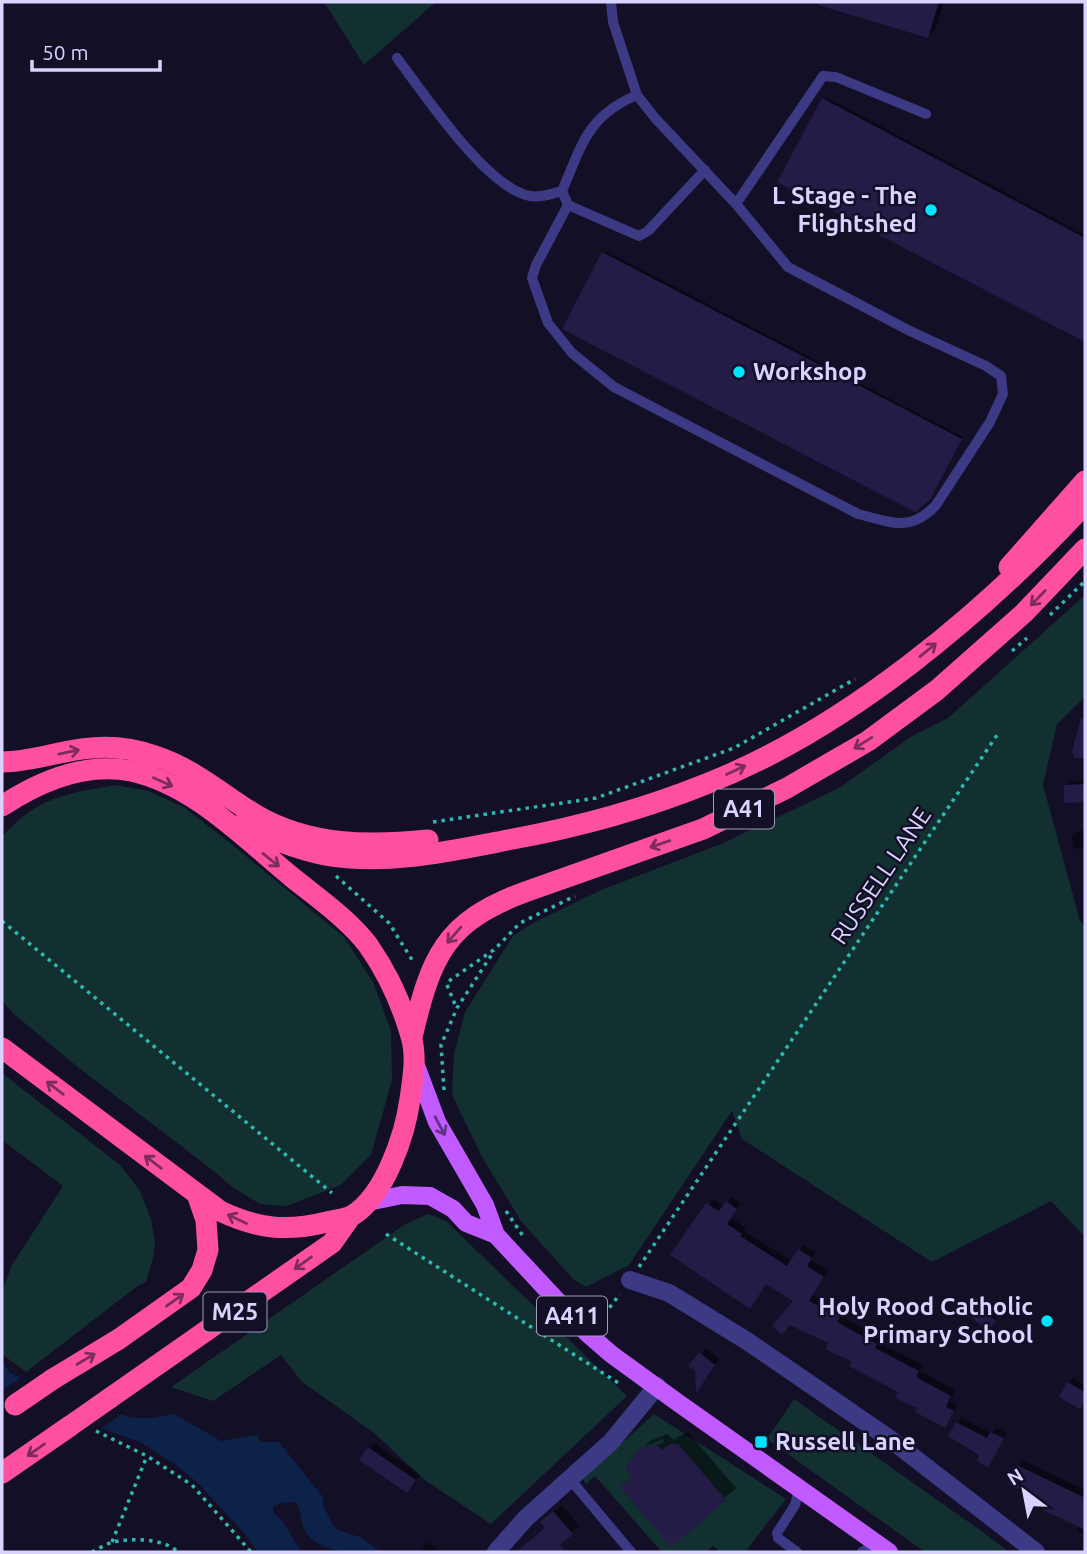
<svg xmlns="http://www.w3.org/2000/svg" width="1087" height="1554" viewBox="0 0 1087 1554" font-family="Ubuntu,sans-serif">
  <rect width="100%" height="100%" fill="#130f26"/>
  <path fill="#12302f" d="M324,2H436L364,65Z
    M1085,595V697L1057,724L1043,785L1080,921L1085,927V1237L1051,1201L932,1262L742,1139L732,1111L629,1265L586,1287L573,1279L521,1221L482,1157L452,1095L454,1054L465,1012L513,936L533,923L601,890L721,844L839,788L912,736L948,718Z
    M116,785L149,791L185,808L229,842L344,937L373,982L391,1031L392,1080L371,1155L341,1185L287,1206L260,1204L232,1187L215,1172L79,1068L15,1015L2,1001V837C35,798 67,793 116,785Z
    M2,1073L120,1165L140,1191L151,1219L155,1241L154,1254L146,1282L139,1285L26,1372L2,1354V1291L12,1265L63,1186L2,1140Z
    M428,1214L446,1221L627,1396L491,1524L426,1481L374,1433L302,1382L281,1355L213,1401L171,1387L404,1225Z
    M794,1399L980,1530L1009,1552H925L767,1439Z
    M654,1414L786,1499L745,1552H720L713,1546L706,1552H662L595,1476L586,1484L583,1479Z"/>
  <path fill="#0c2248" d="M2,1361L10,1373L23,1378L132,1418H151L174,1414L221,1441L257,1435L260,1442H279L323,1497V1506L334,1526L340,1531L360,1537L381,1552C354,1552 322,1554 306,1533C300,1523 302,1511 296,1502L282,1503L273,1507V1512L283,1522L301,1552H258L244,1533L198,1483L176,1465L140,1442L2,1394Z"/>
  <path fill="#130f26" d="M24,1375L125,1412L97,1431L2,1398V1390Z"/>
  <path fill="#0007" d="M811,2H944L936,28L928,36Z
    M826,97L1085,235L1084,340L779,181Z
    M606,251L963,437L932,496L604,253Z
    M1083,730H1085V809L1083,801L1066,786L1071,781H1082Z
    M1085,830V847L1074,849L1071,837L1076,832Z
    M732,1197L741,1203L731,1218L746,1228L744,1231L792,1261L804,1245L816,1252L811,1260L828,1271L813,1295L844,1310L841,1316L881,1338L879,1343L923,1365L920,1371L955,1390L950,1401L958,1405L944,1426L900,1391L854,1361L796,1301L767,1282L750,1306L672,1255L713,1199L724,1207Z
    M982,1306L997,1318L988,1329L973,1317Z
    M706,1348L719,1359L701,1387V1353Z
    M1073,1378L1085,1385V1401L1080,1407L1068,1383Z
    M962,1418L991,1433L997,1428L1007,1433L988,1465L957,1423Z
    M689,1433L736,1488L671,1545L634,1476L641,1452L664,1442L663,1439L644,1447L650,1441L667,1434L674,1440L683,1434Z
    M374,1443L420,1475L407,1491L369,1448Z
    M1024,1461L1085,1490V1535L1077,1530L1079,1525L1047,1500L1018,1466Z
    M562,1505L579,1526L550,1551L547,1547L540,1552H518L547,1528L549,1515Z
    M428,1542L442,1552H420Z"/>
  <path fill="#241b47" d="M818,2H939L928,38L818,5Z
    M822,98L1085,238V342L777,182Z
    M602,252L962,439L930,500L915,512L562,329Z
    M1081,718L1085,719V758H1074L1072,751Z
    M1085,784V802L1064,803V785Z
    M726,1201L737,1209L727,1224L742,1234L740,1236L787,1266L798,1249L812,1258L807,1266L824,1277L809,1301L840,1316L837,1322L877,1344L875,1348L919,1371L916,1377L951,1396L946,1407L954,1411L945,1428L915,1412L917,1408L895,1398L898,1392L849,1366L851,1361L825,1349L828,1343L790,1325L782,1335L772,1326L793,1301L766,1284L750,1309L670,1255L706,1203L719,1211Z
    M979,1307L996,1321L988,1331L971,1317Z
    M699,1352L715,1365L696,1394L695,1371L688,1366Z
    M1067,1382L1085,1392V1400L1080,1409L1059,1397Z
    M956,1422L987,1438L990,1432L1004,1438L988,1468L977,1461L979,1455L948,1436Z
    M656,1444L662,1450L670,1444H678L726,1500L671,1547L620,1487L632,1477L625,1469L637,1451Z
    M368,1447L416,1480L407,1493L359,1460Z
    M1017,1465L1085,1498V1530L1041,1509L1044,1501L1008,1484Z
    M553,1511L573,1534L560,1545L566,1552H516L545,1528L540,1522Z"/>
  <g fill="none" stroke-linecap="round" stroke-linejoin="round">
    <path stroke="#2fb8b0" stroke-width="3.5" stroke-dasharray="3.5 5" stroke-linecap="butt" d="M1050,615L1085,581
      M1012,651L1027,638
      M433,822L596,798L734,748L855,679
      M336,876L389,923L414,963
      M2,921L332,1193
      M449,981L495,949L520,923L575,896
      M447,985L456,1007
      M444,1090L441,1045L457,1008L494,951
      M506,1211L525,1239
      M386,1234L620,1384
      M639,1267L997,735
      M599,1321L620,1294
      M96,1431L147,1456L192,1485L251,1552
      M112,1542L147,1456
      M92,1552C98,1549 106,1544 113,1542C131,1538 164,1538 178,1552"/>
    <path stroke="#3d3a85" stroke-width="10" d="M397,58C423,92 487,189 530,196C540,198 551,194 562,191
      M637,95C587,116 582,145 562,191L568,205L639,236L648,231L705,170
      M736,204L823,76L836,77L926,114
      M568,205L536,265L532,278L548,323L572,353L614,387L858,514C890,522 910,533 936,505L990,422L1003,394L1001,376L986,366L910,331L788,267L736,204L655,118L637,95L613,22L611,2
      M569,1478L631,1552
      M797,1552L778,1538L777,1533L795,1505L799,1489
      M862,1552L877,1544"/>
    <path stroke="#3d3a85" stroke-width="18" d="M630,1280L669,1293L747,1341L890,1439L1036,1552
      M496,1552L526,1518L611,1442L657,1386"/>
    <path stroke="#c25bff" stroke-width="18" d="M415,1063L437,1122L485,1205L496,1235L588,1334L611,1354L677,1402L889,1552
      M368,1202L402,1195L430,1196L453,1209L466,1223L496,1235"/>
    <path stroke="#ff4fa3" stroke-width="21" d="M1009,567L1085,481
      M2,762C33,762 61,750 91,748C112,746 135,749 155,756C193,768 223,795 256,815C309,846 369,846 428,840
      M2,806C40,781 85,762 131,771C195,785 245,839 293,878C319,899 348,919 368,945C387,972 402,1005 411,1036C417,1056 413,1078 410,1099C405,1135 385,1195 353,1215C346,1219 335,1220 327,1222C286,1232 258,1229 220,1211L2,1048
      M240,825C267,837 295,849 325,855C387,866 451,851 513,839C578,827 644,809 706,784C846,729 983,614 1085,504
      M412,1037C431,957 444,922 525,892L703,829L787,788L868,741L937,690L1024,613L1085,549
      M53,1379L119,1339L191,1288L202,1270L208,1250L206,1220L197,1194
      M110,1398L332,1243L351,1216
      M2,1473L70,1426"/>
    <path stroke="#ff4fa3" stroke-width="21" d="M15,1405L53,1379
      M70,1426L110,1398"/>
  </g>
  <defs><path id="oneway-shaft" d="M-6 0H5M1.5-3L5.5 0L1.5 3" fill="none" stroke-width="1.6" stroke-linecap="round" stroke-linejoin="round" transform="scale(1.75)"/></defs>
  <g stroke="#7d2c5e">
    <use href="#oneway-shaft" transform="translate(1038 598) rotate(134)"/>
    <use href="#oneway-shaft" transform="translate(928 650) rotate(-39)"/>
    <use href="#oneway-shaft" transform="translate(863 743) rotate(148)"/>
    <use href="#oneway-shaft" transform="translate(69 752) rotate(-12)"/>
    <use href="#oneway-shaft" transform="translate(736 770) rotate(-25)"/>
    <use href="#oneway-shaft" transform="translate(163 782) rotate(24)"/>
    <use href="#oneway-shaft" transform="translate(660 844) rotate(161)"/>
    <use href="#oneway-shaft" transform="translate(271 860) rotate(39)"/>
    <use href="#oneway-shaft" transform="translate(454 935) rotate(131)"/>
    <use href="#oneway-shaft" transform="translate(55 1088) rotate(-143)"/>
    <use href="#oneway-shaft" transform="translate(153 1162) rotate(-143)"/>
    <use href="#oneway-shaft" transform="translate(237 1219) rotate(-155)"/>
    <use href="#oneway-shaft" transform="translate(303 1263) rotate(144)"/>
    <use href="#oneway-shaft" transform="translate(175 1300) rotate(-35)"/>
    <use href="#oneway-shaft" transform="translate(86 1359) rotate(-31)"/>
    <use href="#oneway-shaft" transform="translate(36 1450) rotate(145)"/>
  </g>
  <use stroke="#623188" href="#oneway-shaft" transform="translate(440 1126) rotate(62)"/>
  <g fill="#00e5ff" stroke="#130f26" stroke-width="2.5">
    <circle cx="931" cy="210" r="7"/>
    <circle cx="739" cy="372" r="7"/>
    <circle cx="1047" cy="1321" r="7"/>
    <rect x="754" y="1435" width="14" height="14" rx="3.5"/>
  </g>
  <g text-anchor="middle" stroke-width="5" stroke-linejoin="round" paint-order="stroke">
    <g fill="#130f26" stroke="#9e99be" stroke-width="2">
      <rect x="714" y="789.5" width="60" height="39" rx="5"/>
      <rect x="203.5" y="1292.5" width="63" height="39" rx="5"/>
      <rect x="537" y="1296.5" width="70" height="39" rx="5"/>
    </g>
    <g font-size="23" font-weight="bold" fill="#d9d4ff">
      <text x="744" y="817">A41</text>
      <text x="235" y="1320">M25</text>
      <text x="572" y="1324">A411</text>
    </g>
    <g font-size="24" font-weight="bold" fill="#d9d4ff" stroke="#130f26" text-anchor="end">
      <text x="917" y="204">L Stage - The<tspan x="917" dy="28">Flightshed</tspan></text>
      <text x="753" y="380" text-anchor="start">Workshop</text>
      <text x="1033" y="1315">Holy Rood Catholic<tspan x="1033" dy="28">Primary School</tspan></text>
      <text x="775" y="1450" text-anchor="start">Russell Lane</text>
    </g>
    <g font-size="24" fill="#d9d4ff" stroke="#130f26">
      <text transform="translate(881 876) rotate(-56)" y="8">RUSSELL LANE</text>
    </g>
  </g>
  <rect width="1087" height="1554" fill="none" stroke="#d9d4ff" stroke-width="7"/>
  <g transform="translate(1024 1491) rotate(328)" stroke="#130f26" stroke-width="5" paint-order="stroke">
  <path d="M0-5L12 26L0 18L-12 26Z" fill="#d9d4ff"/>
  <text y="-10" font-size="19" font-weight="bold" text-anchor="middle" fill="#d9d4ff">N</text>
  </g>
  <path d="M32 60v10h128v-10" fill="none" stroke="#d9d4ff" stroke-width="3.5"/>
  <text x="42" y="60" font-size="21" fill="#d9d4ff" stroke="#130f26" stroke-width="5" paint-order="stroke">50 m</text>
</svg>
